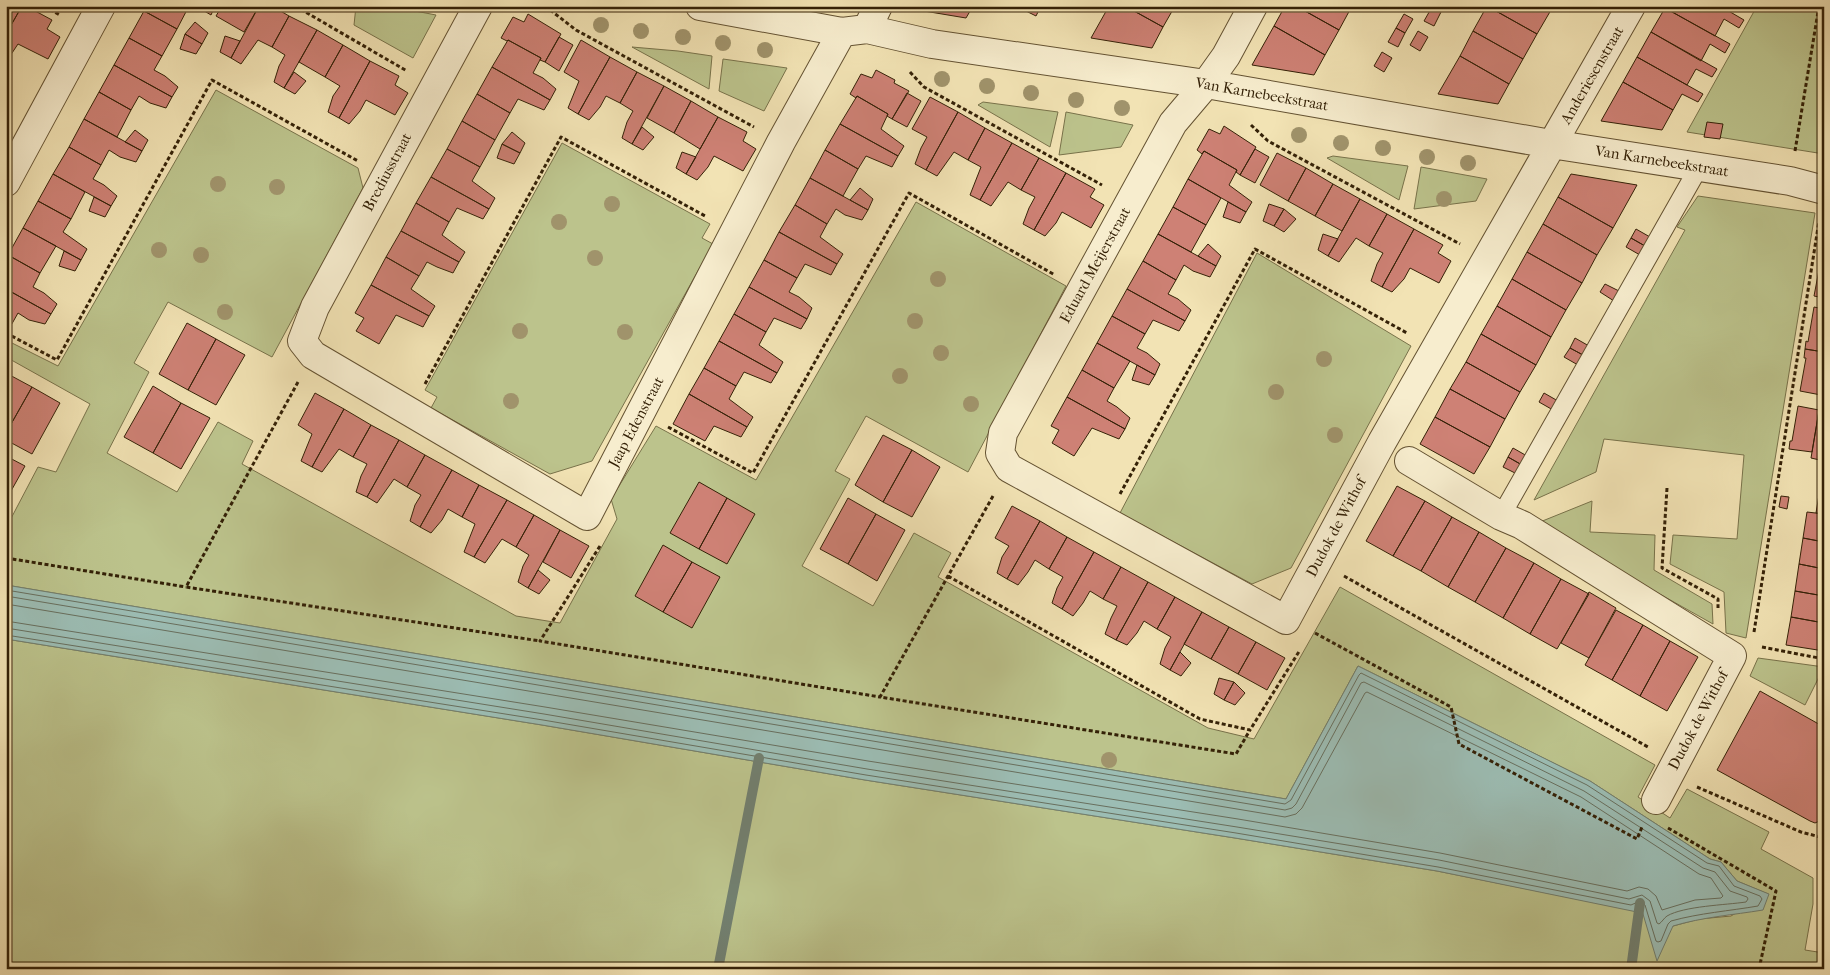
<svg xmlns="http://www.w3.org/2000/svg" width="1830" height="975" viewBox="0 0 1830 975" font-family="'IM FELL French Canon',serif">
  <rect width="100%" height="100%" fill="#f2e3b4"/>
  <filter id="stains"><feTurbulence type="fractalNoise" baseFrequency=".004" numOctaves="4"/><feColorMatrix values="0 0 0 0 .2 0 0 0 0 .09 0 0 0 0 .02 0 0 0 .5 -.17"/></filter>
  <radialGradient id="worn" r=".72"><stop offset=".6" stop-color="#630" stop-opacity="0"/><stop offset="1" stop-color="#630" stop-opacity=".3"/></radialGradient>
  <path fill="#bcc38c" stroke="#78724a" d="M356,6H389L436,15L413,58L354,25Z
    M1757,6H1824V154L1687,132Z
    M632,47L678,51L712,56L709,89Z
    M723,59L787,68L764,111L719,91Z
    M216,90L358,168L363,188L272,357L168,302L134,363L149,372L107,453L177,492L218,422L253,441L242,464L516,616L560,623L617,519L611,499L656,426L756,480L916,202L1066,286L968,472L866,416L835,471L850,479L802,566L873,606L914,533L951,553L938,577L1208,728L1254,739L1340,587L1655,765L1638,797L1670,818L1687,789L1769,832L1761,849L1813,878V904L1805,950L1824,953V969H6V639L542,725L865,780L1235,838L1437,871L1637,911L1640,903L1673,926L1699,919L1731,916L1768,894L1737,881L1721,862L1710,859L1590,781L1358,666L1286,799L6,585V528L38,467L56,472L90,404L6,357V340L58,366Z
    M983,102L1058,112L1050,147L978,105Z
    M1066,112L1133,125L1121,147L1059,155Z
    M562,143L710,224L702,238L713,244L592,461L550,474L431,408L437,397L425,390Z
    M1333,156L1408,166L1399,200L1327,158Z
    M1421,167L1487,179L1476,201L1414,209Z
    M1698,196L1815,213L1746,638L1726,633L1724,592L1670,564L1673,535L1737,539L1744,455L1604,439L1596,472L1534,500L1685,230L1677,227Z
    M1257,253L1411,346L1291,568L1252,584L1120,513Z
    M1592,501L1590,532L1655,535L1654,570L1712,604L1713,624L1535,524Z
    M1758,658L1824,667L1805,705L1750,676Z"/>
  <path fill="#9cbdb4" stroke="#727f6f" d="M6,585L1286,799L1358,666L1590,781L1710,859L1721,862L1737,881L1769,894L1763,910C1733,915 1703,917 1673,926L1657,961L1640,904L1637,912L1437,871L1235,838L865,780L542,725L6,639Z"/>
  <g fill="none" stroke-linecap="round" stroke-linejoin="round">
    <path stroke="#686f5e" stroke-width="1" d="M6,590L1285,804L1291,800L1359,675L1361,673L1587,785L1707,863L1719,866L1734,886L1760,896L1762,899L1758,906C1729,911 1700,913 1671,921L1668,924L1661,941L1658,942L1656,941L1645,905L1640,901L1631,905L1438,867L1236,833L866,775L543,720L6,635
      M6,596L1285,810L1292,808L1296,804L1361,683L1364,682L1584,791L1703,868L1715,872L1730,891L1747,897L1748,899L1746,902C1726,905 1684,906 1667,916C1664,918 1662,922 1659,924L1657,923L1650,901L1642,895L1629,899L1439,860L1237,827L867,769L544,714L6,628
      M6,604L1285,817L1296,814L1302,808L1365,693L1367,692L1581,797L1699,874L1711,878L1723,896L1721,898L1695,900L1662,910L1656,896L1648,889L1639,887L1627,891L1440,853L1238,819L868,761L545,707L6,621"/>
    <path stroke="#727f6f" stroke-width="10" d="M718,969L759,758
      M1631,969L1640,903"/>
  </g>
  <path fill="#ce8175" stroke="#342107" d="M6,6H22L6,34Z
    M22,6H26L52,20L47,29L60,37L48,59L18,44L6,62V34Z
    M147,6H189L177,29L144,11Z
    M196,6H215L211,15Z
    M222,6H259L244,32L216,16Z
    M259,6H272L289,16L272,47L258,40L241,64L231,58Z
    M907,6H973L966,18L906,8Z
    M1029,6H1041L1036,16L1026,11Z
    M1109,6H1125L1163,27L1152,48L1091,38Z
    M1125,6H1175L1163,27Z
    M1285,6H1296L1339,30L1325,55L1274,26Z
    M1296,6H1352L1339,30Z
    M1487,6L1537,34L1523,59L1473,31Z
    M1487,6H1544L1551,10L1537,34Z
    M1665,6H1720L1744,20L1739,28L1724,19L1715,36L1665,8Z
    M1432,7L1441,12L1434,26L1424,21Z
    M1665,8L1730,44L1725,53L1710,44L1701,61L1651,32Z
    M144,11L177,29L162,56L129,38Z
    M528,14L561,34L545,62L540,60L541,58L508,40L507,41L501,38L513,17L524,22Z
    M1404,14L1413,19L1405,33L1396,28Z
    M289,16L317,30L284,88L274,82L279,66L285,55L272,47Z
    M195,22L208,33L202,44L185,34Z
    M1274,26L1325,55L1314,75L1252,65Z
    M1396,28L1405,33L1398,47L1388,42Z
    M317,30L343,45L325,77L299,62Z
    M1418,31L1428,37L1420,51L1410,45Z
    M1473,31L1523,59L1509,84L1460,56Z
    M1651,32L1717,69L1712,77L1696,69L1687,85L1637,57Z
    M185,34L202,44L196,54L180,49Z
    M225,36L240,41L231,58L220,52Z
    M559,37L573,45L559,71L545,62Z
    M129,38L162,56L154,70L165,76L178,87L172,97L114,65Z
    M508,40L541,58L533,73L543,78L556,89L550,100L492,67Z
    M581,40L610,57L578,114L568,108L579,81L564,72Z
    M343,45L370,61L339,118L328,112L333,96L340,86L325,77Z
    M1382,52L1392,58L1384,72L1374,66Z
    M1460,56L1509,84L1498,104L1438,94Z
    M610,57L637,72L620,103L606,96L600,107L589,120L578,114Z
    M1637,57L1703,94L1698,102L1682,94L1673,110L1623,82Z
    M370,61L399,76L395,85L408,93L395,115L366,100L360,111L349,124L339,118Z
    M114,65L172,97L166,108L150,103L139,96L131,110L99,92Z
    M492,67L550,100L544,110L518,99L510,113L477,94Z
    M876,70L895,80L894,83L909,91L892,119L887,116L888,114L857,96L856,98L850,94L861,74L872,78Z
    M294,72L306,81L295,94L284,88Z
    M637,72L664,86L632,144L622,138L627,122L633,111L620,103Z
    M1623,82L1673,110L1662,130L1601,121Z
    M664,86L691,101L674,133L647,118Z
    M99,92L131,110L117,137L84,119Z
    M907,93L921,101L907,127L892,119Z
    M477,94L510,113L495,140L462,121Z
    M857,96L888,114L881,129L904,146L898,156L840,124Z
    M930,97L958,112L926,170L915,164L921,148L927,137L912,129Z
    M691,101L718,117L700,149L674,133Z
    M958,112L985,128L968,160L954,152L937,176L926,170Z
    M718,117L747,132L743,141L756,149L743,171L714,156L708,167L697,180L686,174Z
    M84,119L142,151L136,162L120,157L109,150L101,165L69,147Z
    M462,121L495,140L480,167L447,149Z
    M1707,122L1723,124L1720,139L1704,137Z
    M840,124L898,156L892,167L866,156L858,169L825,150Z
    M1224,126L1256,147L1240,175L1236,172L1237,170L1204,151L1202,154L1197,150L1209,129L1220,134Z
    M642,127L654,137L643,150L632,144Z
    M985,128L1012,143L980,200L970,195L981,167L968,160Z
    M135,130L148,140L142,151L125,142Z
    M512,132L525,143L520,153L502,144Z
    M1012,143L1039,158L1021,190L1008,182L991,206L980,200Z
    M502,144L520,153L514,164L497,158Z
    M69,147L101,165L93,179L104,185L117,196L111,206L53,174Z
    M447,149L480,167L472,181L495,198L489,209L431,177Z
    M1255,149L1269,157L1255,183L1240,175Z
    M825,150L858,169L843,196L810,178Z
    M1204,151L1237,170L1229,185L1252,202L1246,212L1188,179Z
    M682,152L696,157L686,174L676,168Z
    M1277,153L1306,168L1288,201L1260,185Z
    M1039,158L1066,173L1034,230L1023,224L1029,208L1035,197L1021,190Z
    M1306,168L1333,184L1315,216L1288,201Z
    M1066,173L1095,189L1090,197L1104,205L1091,228L1062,212L1056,223L1045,236L1034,230Z
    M53,174L85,192L71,219L38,201Z
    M1571,174L1637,185L1613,228L1558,197Z
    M431,177L489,209L483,219L457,208L449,222L416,203Z
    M810,178L868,210L862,220L845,215L836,209L827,224L795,205Z
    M1188,179L1221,198L1206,225L1173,207Z
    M1333,184L1360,199L1342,231L1315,216Z
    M860,188L873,199L868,210L850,200Z
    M94,197L111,206L105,217L89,211Z
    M1558,197L1613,228L1597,255L1543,224Z
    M1360,199L1387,214L1369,246L1356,238L1339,262L1328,256Z
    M38,201L71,219L63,232L87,249L81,260L23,228Z
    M1228,202L1246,212L1240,223L1223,217Z
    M416,203L449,222L442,235L465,252L459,262L401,231Z
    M1269,204L1284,209L1274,226L1263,221Z
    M795,205L827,224L820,237L843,254L837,264L779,232Z
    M1173,207L1206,225L1191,252L1158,234Z
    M1284,209L1296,219L1284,232L1274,226Z
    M1387,214L1414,229L1382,287L1371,281L1377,264L1383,253L1369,246Z
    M1543,224L1597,255L1582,283L1527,252Z
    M23,228L56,246L40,273L8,255Z
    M1414,229L1443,245L1438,253L1451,261L1439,283L1410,268L1404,279L1392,292L1382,287Z
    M1636,229L1650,237L1645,246L1631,238Z
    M401,231L459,262L453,273L437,267L427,262L419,276L386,257Z
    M779,232L837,264L831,275L805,264L797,278L764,260Z
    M1158,234L1216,266L1210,277L1193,271L1184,265L1176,280L1143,261Z
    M1323,234L1338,239L1328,256L1318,250Z
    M1631,238L1645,246L1640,255L1626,247Z
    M1208,244L1221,256L1216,266L1198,256Z
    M64,251L81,260L75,271L59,266Z
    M1527,252L1582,283L1566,310L1512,279Z
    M1822,254H1824V298L1814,296Z
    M8,255L40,273L33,287L44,293L57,304L51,314L6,289V259Z
    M386,257L419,276L411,289L435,306L429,316L371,285Z
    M764,260L797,278L789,292L799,297L812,308L807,319L749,287Z
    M1143,261L1176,280L1168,294L1178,299L1191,310L1185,321L1127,289Z
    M1512,279L1566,310L1551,337L1497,306Z
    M1605,284L1619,291L1614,301L1600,292Z
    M371,285L429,316L423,327L396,315L379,344L356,331L364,318L355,313Z
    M749,287L807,319L801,329L774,318L766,332L734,314Z
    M6,289L51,314L45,324L29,320L18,313L9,329L6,327Z
    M1127,289L1185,321L1179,331L1153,320L1145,334L1112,316Z
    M1497,306L1551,337L1536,365L1481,334Z
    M1814,307L1824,309V352L1805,349L1806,341L1808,342Z
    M734,314L766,332L759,345L783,362L777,373L719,341Z
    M1112,316L1145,334L1137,348L1147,353L1160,364L1155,375L1097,343Z
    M187,323L216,339L188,390L159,374Z
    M1481,334L1536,365L1520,392L1466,362Z
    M1575,338L1589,346L1583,355L1570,348Z
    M216,339L245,355L216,405L188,390Z
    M719,341L777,373L771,383L744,372L736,386L704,368Z
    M1097,343L1130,361L1114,388L1082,370Z
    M1570,348L1583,355L1578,365L1564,357Z
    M1805,349L1824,352V377L1821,395L1800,391L1806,358H1804Z
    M1466,362L1520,392L1505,419L1450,389Z
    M1137,365L1155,375L1149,385L1132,380Z
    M704,368L736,386L729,399L753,417L747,427L689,394Z
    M1082,370L1114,388L1107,401L1117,407L1130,418L1125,429L1067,397Z
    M6,373L32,387L6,433Z
    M153,386L181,403L153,453L124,437Z
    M32,387L60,403L32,454L6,440V433Z
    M1450,389L1505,419L1490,447L1435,417Z
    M315,393L344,409L312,467L301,461L312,434L298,425Z
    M1544,393L1558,401L1553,410L1539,402Z
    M689,394L747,427L741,437L714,426L705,441L673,424Z
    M1067,397L1125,429L1119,439L1092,428L1074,456L1052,443L1059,430L1051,426Z
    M181,403L210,418L181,469L153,453Z
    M1820,405L1824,406V461L1811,458Z
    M1798,406L1819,410L1812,452L1789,449L1790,441H1792Z
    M344,409L371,425L353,457L339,449L322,472L312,467Z
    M1435,417L1490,447L1474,474L1420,444Z
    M371,425L399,440L367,497L356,492L361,476L367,464L353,457Z
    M883,435L912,450L883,502L855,485Z
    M399,440L425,455L407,487L394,479L377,503L367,497Z
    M1513,448L1527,456L1522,465L1508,457Z
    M912,450L940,467L912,517L883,502Z
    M425,455L452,470L420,527L410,521L415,505L421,495L407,487Z
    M6,456L25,466L6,500Z
    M1508,457L1522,465L1517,474L1503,467Z
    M1824,464V514L1816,513Z
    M452,470L479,485L462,517L448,509L442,520L431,533L420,527Z
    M699,482L727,498L699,549L670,533Z
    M479,485L507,500L474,557L464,552L475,524L462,517Z
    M1397,486L1425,501L1393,556L1366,541Z
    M1781,496L1789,497L1787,509L1779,507Z
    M727,498L755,514L727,564L699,549Z
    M848,498L876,514L848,564L820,549Z
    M507,500L534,515L516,547L502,539L485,563L474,557Z
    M1425,501L1452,517L1421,571L1393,556Z
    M1012,506L1040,521L1007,579L997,573L1002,557L1009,546L995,538Z
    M1807,512L1824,514V542L1803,538Z
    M876,514L905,530L877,581L848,564Z
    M534,515L560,530L528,588L518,582L523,566L529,555L516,547Z
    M1452,517L1479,532L1448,587L1421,571Z
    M1040,521L1067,537L1049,569L1035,560L1028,572L1018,585L1007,579Z
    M560,530L589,546L571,578L543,562Z
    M1479,532L1506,548L1475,602L1448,587Z
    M1067,537L1094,552L1062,609L1052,603L1057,588L1063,577L1049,569Z
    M1803,538L1824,542V569L1799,564Z
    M663,545L692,562L663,612L635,596Z
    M1506,548L1534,563L1503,618L1475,602Z
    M1094,552L1121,567L1103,599L1090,591L1083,603L1073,616L1062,609Z
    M692,562L720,577L692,628L663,612Z
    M1534,563L1561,579L1530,634L1503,618Z
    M1799,564L1824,569V596L1795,591Z
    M1121,567L1148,582L1116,640L1105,634L1111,618L1117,606L1103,599Z
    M538,570L550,580L539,594L528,588Z
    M1561,579L1589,594L1557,649L1530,634Z
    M1148,582L1175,597L1157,629L1144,621L1137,633L1127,645L1116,640Z
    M1795,591L1824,596V623L1791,617Z
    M1589,592L1616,608L1589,658L1561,643Z
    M1175,597L1202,612L1170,670L1160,664L1165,648L1171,637L1157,629Z
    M1616,610L1643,625L1612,680L1585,665Z
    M1202,612L1229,627L1211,659L1184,644Z
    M1791,617L1824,623V651L1786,645Z
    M1643,625L1670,641L1640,696L1612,680Z
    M1229,627L1256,642L1238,674L1211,659Z
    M1670,641L1698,657L1667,711L1640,696Z
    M1256,642L1285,658L1267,690L1238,674Z
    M1180,652L1191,663L1181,676L1170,670Z
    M1219,678L1234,682L1224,700L1214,694Z
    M1234,682L1245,693L1235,705L1224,700Z
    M1760,691L1824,727V819L1822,820L1815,823L1810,821L1717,770Z"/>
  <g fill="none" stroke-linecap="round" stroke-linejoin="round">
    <g stroke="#645232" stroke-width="20">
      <path id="service" d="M1501,516L1699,167"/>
    </g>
    <g stroke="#645232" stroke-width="30">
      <path id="minor" d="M478,6L315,307L302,341L313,355L587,516L781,142L842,32
        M700,6L842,32L867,29L932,44L1206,84L1551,144L1790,181L1824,190
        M1253,6L1226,56L1206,84L1173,123L1003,433L1000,453L1009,468L1286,620L1382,442L1631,6
        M867,29L878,6
        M6,182L101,6
        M1409,461L1501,516L1522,525L1732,656L1656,800"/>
    </g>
    <path stroke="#342107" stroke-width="3" stroke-dasharray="4 2.5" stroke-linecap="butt" d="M44,6L60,15
      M295,6L407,71
      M545,6L576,30L754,127
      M910,72L924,87L1102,185
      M1251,125L1268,141L1460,244
      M1795,151L1819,6
      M6,333L57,360L212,80L358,161
      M298,382L186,587L540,641
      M425,384L561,137L707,217
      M668,427L753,473L909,193L1055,275
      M1667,488L1662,568L1718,599V608
      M1120,494L1255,249L1407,333
      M993,496L880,697L1236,754L1250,730
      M600,546L540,641L880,697
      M6,558L186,587
      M948,576L1200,719L1250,730L1300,650
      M1344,576L1648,747
      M1754,632L1819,221
      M1315,633L1451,707L1459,744L1637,839L1642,827
      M1762,647L1824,659
      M1697,787L1801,832L1824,838
      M1668,828L1776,891L1759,969"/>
    <use href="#service" stroke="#f7edce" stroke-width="18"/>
    <use href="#minor" stroke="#f7edce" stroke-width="28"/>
  </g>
  <g fill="#a0936b">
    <circle cx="601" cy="25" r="8"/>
    <circle cx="641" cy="31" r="8"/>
    <circle cx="683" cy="37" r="8"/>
    <circle cx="723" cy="43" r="8"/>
    <circle cx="765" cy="50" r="8"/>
    <circle cx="942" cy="79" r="8"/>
    <circle cx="987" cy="86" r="8"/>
    <circle cx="1031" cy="93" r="8"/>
    <circle cx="1076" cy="100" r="8"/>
    <circle cx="1122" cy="108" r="8"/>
    <circle cx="1299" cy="135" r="8"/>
    <circle cx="1341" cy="143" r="8"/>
    <circle cx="1383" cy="148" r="8"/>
    <circle cx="1427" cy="157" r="8"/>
    <circle cx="1468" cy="163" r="8"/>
    <circle cx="218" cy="184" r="8"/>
    <circle cx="277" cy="187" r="8"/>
    <circle cx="1444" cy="199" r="8"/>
    <circle cx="612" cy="204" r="8"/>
    <circle cx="559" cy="222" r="8"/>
    <circle cx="159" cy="250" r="8"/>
    <circle cx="201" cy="255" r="8"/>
    <circle cx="595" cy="258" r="8"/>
    <circle cx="938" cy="279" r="8"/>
    <circle cx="225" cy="312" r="8"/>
    <circle cx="915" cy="321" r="8"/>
    <circle cx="520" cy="331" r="8"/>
    <circle cx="625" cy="332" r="8"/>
    <circle cx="941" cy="353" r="8"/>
    <circle cx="1324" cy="359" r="8"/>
    <circle cx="900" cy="376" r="8"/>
    <circle cx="1276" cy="392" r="8"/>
    <circle cx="511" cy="401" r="8"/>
    <circle cx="971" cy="404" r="8"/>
    <circle cx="1335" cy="435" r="8"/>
    <circle cx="1109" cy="760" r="8"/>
  </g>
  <g text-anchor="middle" stroke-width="4.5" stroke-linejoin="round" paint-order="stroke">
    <g font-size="15" fill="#342107" stroke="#f7edce">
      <text transform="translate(1592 75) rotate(-60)" y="5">Anderiesenstraat</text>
      <text transform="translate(1262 94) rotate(10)" y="5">Van Karnebeekstraat</text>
      <text transform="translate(1662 161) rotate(9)" y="5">Van Karnebeekstraat</text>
      <text transform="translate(387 172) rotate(-62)" y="5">Brediusstraat</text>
      <text transform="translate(1095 265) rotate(-61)" y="5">Eduard Meijerstraat</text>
      <text transform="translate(636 422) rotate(-62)" y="5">Jaap Edenstraat</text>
      <text transform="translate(1336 527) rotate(-62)" y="5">Dudok de Withof</text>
      <text transform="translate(1698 720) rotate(-62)" y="5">Dudok de Withof</text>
    </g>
  </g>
  <rect width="1830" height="975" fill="none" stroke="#f2e3b4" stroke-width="25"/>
  <rect x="8" y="8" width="1815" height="960" fill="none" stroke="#342107" stroke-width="2.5"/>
  <rect x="12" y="12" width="1805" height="950" fill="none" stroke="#342107"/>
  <rect width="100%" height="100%" filter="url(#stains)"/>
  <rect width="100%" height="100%" fill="url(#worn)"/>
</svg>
